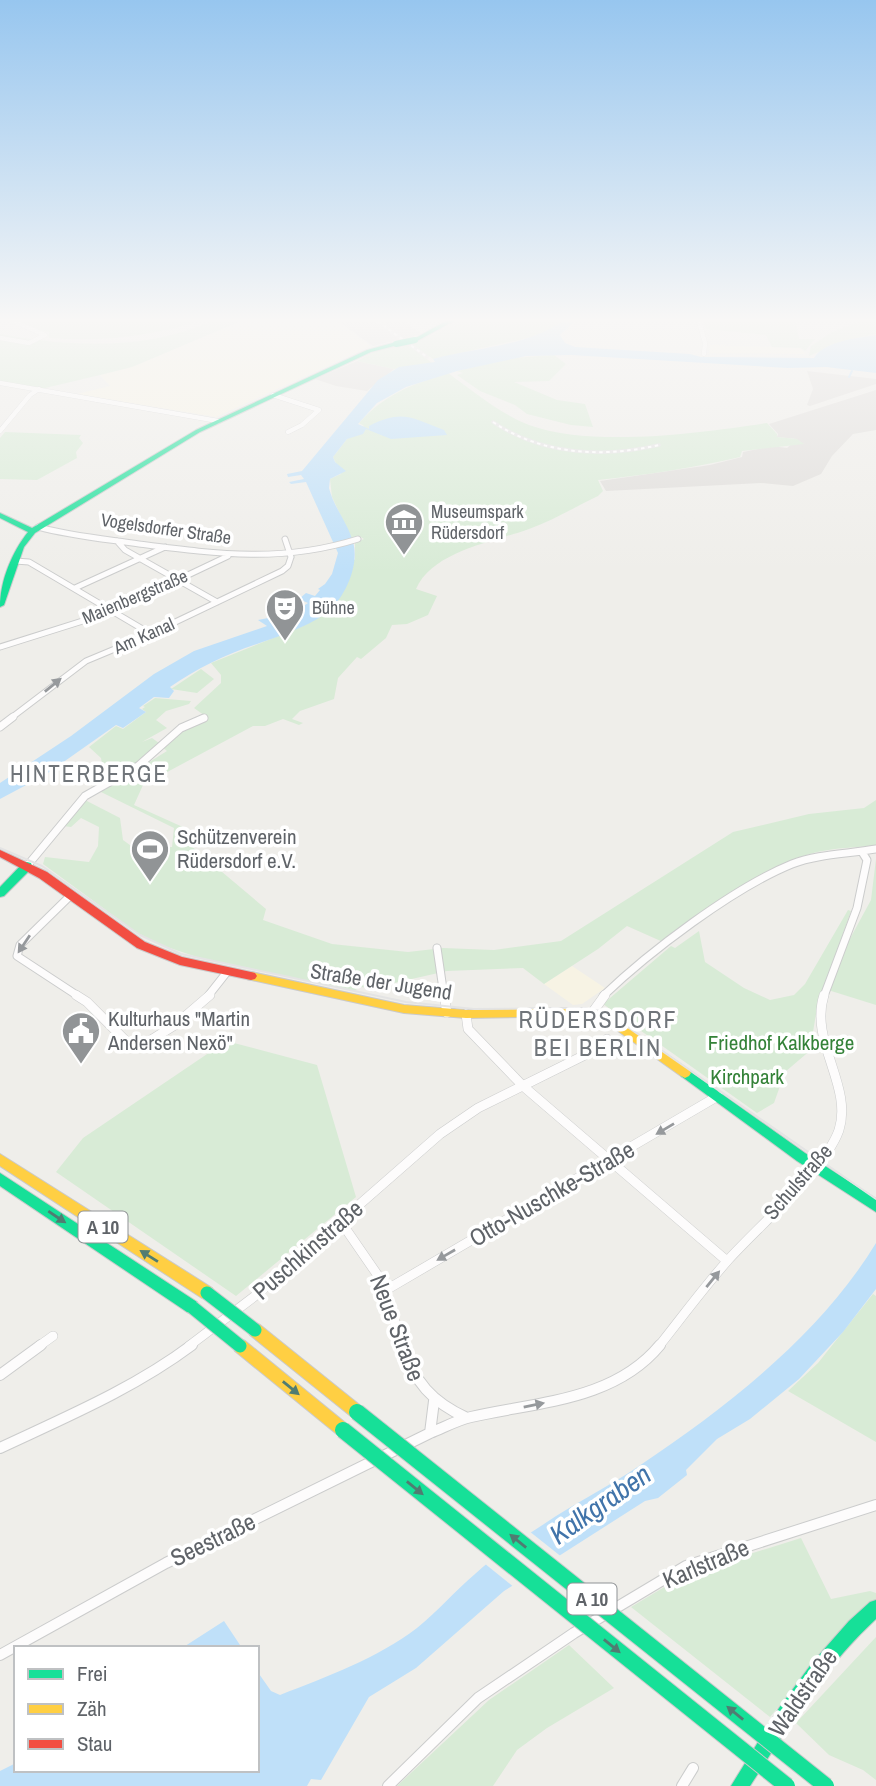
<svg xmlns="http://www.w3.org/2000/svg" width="876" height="1786" viewBox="0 0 876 1786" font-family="'Archivo Narrow',sans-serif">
  <rect width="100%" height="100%" fill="#efeeea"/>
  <path fill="#f7f3e4" d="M241,321H338L370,346L216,417L77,394L110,386L100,375L132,367Z
    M710,345L801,348L805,354L709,353Z
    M572,966L605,988L582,1004L573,1005L544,984Z"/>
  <path fill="#dfddda" d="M338,321H404L422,334L373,346Z
    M357,361L394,369L367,391L336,386L315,379Z
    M807,371L876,379V384L810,406L807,405L813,389Z
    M876,390V430L853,434L832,456L821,474L793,486L761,483L606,491L600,481L710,465L742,457L743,452L772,446L787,448L797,439L777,437L778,434L769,424Z"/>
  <path fill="#d8ebd6" d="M18,321H198C149,337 100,342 49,338V332L21,326Z
    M212,321H241L132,367L100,375L41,389L0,381V334C69,347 145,351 212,321Z
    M456,321H563L545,334L433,359L409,342L432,335Z
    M703,321H796L799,339H815L805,351L801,348L772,347L766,335L706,329Z
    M861,321H876V334L848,340L809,356L811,346L832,332Z
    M406,343L441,370L411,374L406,371L413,366L394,369L357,361L375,351Z
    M554,355L566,364L549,381L514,382L557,400L585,404L593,427L571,425L527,414L515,405L480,391L457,375L463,373L457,371L512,358Z
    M448,373C473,391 500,414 529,425C592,448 701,433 767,423L777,434V437L797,439L804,444L742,451L740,457C693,468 646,475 598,480L603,491L598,496C575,507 552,521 529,529C493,542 433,551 416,589L437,596L428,615L407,624L392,625L386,638L361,659L357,657L338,678L334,699L300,711L292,719L303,723L299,725L283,719L265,726H253L143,785L134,805L185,828L190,845L266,909L263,920L332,944L408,952L443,948L494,950L561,941L733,832L809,814L864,808L876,800V846C856,847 836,848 817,852C759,867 711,908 663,942L627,926L598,949L544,984L523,968L447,971L372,988L360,987L354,991L197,957L161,945L136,932L43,864L45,857L89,862L98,846L99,827L81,818L71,827L63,826L85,800L120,818L123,840L134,848L172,847L174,828L101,792L167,751L163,748L178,733L208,718L194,708L221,683V675L211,663L303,626L355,559V543L364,539L359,536L352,540L332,497L330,479L341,474L333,457L347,439L364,426L359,423C387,393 409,386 448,373Z
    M5,432L81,435L79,438L83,443L76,452L77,458L37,480L0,479V438Z
    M201,669L214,679L197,693L171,689Z
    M155,698L191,701L189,704L166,711L156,720L167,728L142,742L152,738L159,743C145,756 126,778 105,775L97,765L102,764L101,758L89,747L116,726L123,729L146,712L142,709L145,707L143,706Z
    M876,859V1005L828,990L840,957L871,900Z
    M848,910L851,911L817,1008L812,1038L819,1043L785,1072L774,1103L757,1113L603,1004L671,946L675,948L699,931L705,962L744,988L770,1000L794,995L805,984Z
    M234,1043L317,1065L356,1197L236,1296L56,1172L83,1138L216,1048Z
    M873,1294L876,1296V1442L788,1391L818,1363Z
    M801,1538L831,1599L870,1591L876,1593V1602L846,1626L770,1717L631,1607L686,1574L688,1577L702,1569Z
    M876,1637V1780L863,1770L829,1755L796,1723Z
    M569,1645L614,1688L547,1728L517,1750L493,1786H397L489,1700Z"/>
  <path fill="#bfe0f9" d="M563,321H575L560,335L565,343L575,347L690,354L701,357L814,358C824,341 858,338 876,335V373L826,367L788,368L571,355L526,356L457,371L406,387L377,403L358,424L369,429V426C403,409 411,418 444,430L447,435L391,439L366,429L363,434L347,439L333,457L335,462L346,471L330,479L329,488C334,508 348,523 353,542C360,566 344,600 325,614C305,628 279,636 257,644C226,654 196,669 170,687L174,691L169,698L154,697L139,708L146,712L123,728L116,725L45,775L0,799V783L71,736L154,674L194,651L267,626L258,620L268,618L276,622L288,616L280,611L281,609L286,607L295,612L308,603L299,599L306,593L315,596L320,590L318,589L325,584L332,574L338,553L306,482L291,484L289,482L304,479L301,475L288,477L287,474L302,471L378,380L399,367L435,362L433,359C477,347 525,347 563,321Z
    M876,1243V1289L843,1332L799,1379L750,1419L717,1439L686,1470L687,1475L658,1498L645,1501L504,1591L416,1668L369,1697L321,1780L311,1779L307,1786H0V1771L16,1763V1770H257V1671L271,1691L280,1695C326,1677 378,1658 417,1628C438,1611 455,1591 475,1574C495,1555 521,1539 544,1524C575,1503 608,1487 639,1466C727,1407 820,1335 876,1243Z
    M224,1621L242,1648H182Z"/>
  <path fill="#efeeea" d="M529,1531L563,1558L515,1588L484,1563Z"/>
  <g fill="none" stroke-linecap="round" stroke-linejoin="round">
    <path stroke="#bfe0f9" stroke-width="2" d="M849,377L852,371"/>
    <g stroke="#cbcccc" stroke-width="5">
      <path id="street-far4" d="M699,321L705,343L704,354
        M0,338L29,343L45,335L13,321
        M0,383L218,421
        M273,395L319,410L302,425L288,432
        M0,431L30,395L39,389"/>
    </g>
    <g stroke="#cbcccc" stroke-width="7">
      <path id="street-far3" d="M38,527C71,536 105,539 139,544C217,554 282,563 358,539
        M285,539L291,557
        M117,541L125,550L217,602
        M15,561L29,562L151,634
        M75,588L165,547
        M0,647L108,613L228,556
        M11,718L86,661L146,636L282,571L288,566L291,557"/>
    </g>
    <g stroke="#cbcccc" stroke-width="9">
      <path id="street-far2" d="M0,727L13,717
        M27,866L85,796L138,766L181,728L204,718
        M71,895L20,945L17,956L78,996
        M437,948L444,996
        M208,996L227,972
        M603,996C649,952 733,888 792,864C818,854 848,854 876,849
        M824,996L857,908L867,860L862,852"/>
    </g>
    <g stroke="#cbcccc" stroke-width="10">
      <path id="street-far1" d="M76,995L87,1002L131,1046L138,1048L175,1025L210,995
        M444,995L447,1013
        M592,1013L605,995
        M466,1014L468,1029L523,1086L727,1261
        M341,1222L381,1280L403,1346
        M386,1290L718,1096
        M39,1346L53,1336
        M189,1346L255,1296L440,1134L478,1108L599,1048L607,1039
        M659,1346C682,1317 704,1287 729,1259C758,1227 826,1168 839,1130C853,1086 809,1041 824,995"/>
    </g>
    <g stroke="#cbcccc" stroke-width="12">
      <path id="street" d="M403,1345C414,1382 432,1402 467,1418
        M0,1375L41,1345
        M430,1433L434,1401
        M0,1448C66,1417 133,1389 192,1345
        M0,1655L166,1563L430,1433C443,1428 457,1420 471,1417C536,1402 614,1401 660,1345
        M388,1786L478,1698L574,1633L686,1566L876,1505
        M682,1786L693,1768"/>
    </g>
    <g stroke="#cacacb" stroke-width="2">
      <path id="fast" d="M446,321H454L417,341L412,340Z
        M396,342L398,343V345L371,352L200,432L35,533L24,547L4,605L0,607C0,581 12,552 28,532L0,518V513L32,528L196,430L367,350Z
        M27,862L31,863L32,866L31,869L4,896L0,897V887L23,863Z
        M685,1068L805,1153L876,1199V1212L797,1161L681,1076L679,1073L681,1070Z
        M0,1173L197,1302L199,1307L197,1312L192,1314L187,1312L0,1186Z
        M876,1600V1619C824,1667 788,1727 750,1786H731L779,1708L812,1663L849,1621L870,1602Z"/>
    </g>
    <g stroke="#cacacb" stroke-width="2">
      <path id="slow" d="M251,972L404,1005L466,1010L584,1008L607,1013L689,1070L691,1073L689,1076L685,1078L681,1076L604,1021L584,1016L466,1018L404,1013L247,979L245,976L247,973Z
        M0,1154L212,1288L214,1293L212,1298L207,1299L202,1298L0,1166Z
        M255,1323L260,1325L362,1407L364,1412L362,1417L357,1419L352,1417L250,1335L248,1330L250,1325Z
        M240,1339L245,1341L348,1425L351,1430L348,1435L343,1438L338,1435L235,1351L233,1346L235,1341Z"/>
    </g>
    <g stroke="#cacacb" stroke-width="2">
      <path id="jam" d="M0,850L47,872L145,942L182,957L251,972L255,973L257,976L255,979L251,980L180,965L137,948L39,878L0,857Z"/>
    </g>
    <use href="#street-far4" stroke="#fdfcfc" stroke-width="4.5"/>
    <use href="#street-far3" stroke="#fdfcfc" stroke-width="5"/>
    <use href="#street-far2" stroke="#fdfcfc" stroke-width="7"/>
    <use href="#street-far1" stroke="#fdfcfc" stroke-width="9"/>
    <use href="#street" stroke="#fdfcfc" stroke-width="10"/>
    <use href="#fast" fill="#16e098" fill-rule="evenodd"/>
    <use href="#slow" fill="#ffcf43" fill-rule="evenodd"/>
    <use href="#jam" fill="#f24e42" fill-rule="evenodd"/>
    <path stroke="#e4e4e4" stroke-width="2" d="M0,848L42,866L140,935L181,954L406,1002L474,1009L583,1008L606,1012L876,1199"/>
    <g stroke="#e4e4e4" stroke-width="3.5">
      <path id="rail" d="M377,321L427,357
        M493,422C542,455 603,458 659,445"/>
    </g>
    <use href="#rail" stroke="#fff" stroke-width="2" stroke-dasharray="3.5" stroke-linecap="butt"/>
    <g stroke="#cacacb" stroke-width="7" stroke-linecap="butt">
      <path id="fast-bridge-far2" d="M396,344L415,340"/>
    </g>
    <g stroke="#cacacb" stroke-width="15" stroke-linecap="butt">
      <path id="fast-bridge-far1" d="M207,1293L255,1330
        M192,1307L240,1346"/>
    </g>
    <g stroke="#cacacb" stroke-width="18" stroke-linecap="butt">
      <path id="fast-bridge" d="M357,1412L826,1786
        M343,1430L787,1786"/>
    </g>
    <use href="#fast-bridge-far2" stroke="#16e098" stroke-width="6"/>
    <use href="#fast-bridge-far1" stroke="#16e098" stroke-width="13"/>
    <use href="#fast-bridge" stroke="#16e098" stroke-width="16"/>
  </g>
  <defs><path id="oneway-solid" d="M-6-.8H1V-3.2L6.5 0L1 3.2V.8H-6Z" transform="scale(1.75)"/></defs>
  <g fill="#96999c">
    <use href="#oneway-solid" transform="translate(53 685) rotate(-39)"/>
    <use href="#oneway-solid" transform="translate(24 944) rotate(124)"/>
    <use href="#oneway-solid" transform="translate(665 1129) rotate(149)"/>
    <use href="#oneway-solid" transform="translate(446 1255) rotate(150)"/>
    <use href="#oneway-solid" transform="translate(713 1279) rotate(-51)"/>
    <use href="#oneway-solid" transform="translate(534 1405) rotate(-11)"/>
  </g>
  <g fill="#507c72">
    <use href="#oneway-solid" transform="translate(57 1217) rotate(34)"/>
    <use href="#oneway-solid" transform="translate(149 1256) rotate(-148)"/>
    <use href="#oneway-solid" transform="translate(291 1388) rotate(39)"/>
    <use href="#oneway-solid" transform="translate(415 1488) rotate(39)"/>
    <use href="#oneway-solid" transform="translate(518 1541) rotate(-141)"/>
    <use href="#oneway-solid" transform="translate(612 1646) rotate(39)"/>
    <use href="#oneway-solid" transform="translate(735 1713) rotate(-141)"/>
  </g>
  <linearGradient id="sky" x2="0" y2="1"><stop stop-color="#97c6ef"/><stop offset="0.56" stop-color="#f8f7f6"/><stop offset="1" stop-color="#f8f7f6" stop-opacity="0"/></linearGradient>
  <rect width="876" height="572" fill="url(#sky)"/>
  <defs>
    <g id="museum-pin" transform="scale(2.0125)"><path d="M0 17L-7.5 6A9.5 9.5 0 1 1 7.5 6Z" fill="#919496" stroke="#fff"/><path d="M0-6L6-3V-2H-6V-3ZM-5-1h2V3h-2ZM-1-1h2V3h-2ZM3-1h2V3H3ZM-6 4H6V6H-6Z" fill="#fff"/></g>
    <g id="theatre-pin" transform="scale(2.0125)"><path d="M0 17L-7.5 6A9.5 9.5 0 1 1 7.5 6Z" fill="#919496" stroke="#fff"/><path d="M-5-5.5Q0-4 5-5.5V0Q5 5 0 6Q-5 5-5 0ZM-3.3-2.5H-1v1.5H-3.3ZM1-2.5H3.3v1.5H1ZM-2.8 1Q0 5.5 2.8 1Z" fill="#fff"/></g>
    <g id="stadium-pin" transform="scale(2.0125)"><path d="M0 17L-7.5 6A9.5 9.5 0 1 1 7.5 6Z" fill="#919496" stroke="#fff"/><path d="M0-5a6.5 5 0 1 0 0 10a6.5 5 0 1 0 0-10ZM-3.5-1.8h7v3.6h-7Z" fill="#fff"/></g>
    <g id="civic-pin" transform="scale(2.0125)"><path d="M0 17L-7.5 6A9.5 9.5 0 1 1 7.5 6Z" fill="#919496" stroke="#fff"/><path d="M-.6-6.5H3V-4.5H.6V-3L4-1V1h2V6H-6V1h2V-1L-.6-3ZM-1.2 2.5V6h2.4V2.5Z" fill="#fff"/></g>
  </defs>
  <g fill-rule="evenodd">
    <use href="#museum-pin" x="404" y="522"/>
    <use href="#theatre-pin" x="285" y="608"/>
    <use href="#stadium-pin" x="150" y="849"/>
    <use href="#civic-pin" x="81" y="1031"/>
  </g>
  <g text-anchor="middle" stroke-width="7" stroke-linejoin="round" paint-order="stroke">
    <g font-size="18" fill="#5f6368" stroke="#fff" text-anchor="start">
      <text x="431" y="518">Museumspark<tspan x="431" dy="21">Rüdersdorf</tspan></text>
      <text x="312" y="614">Bühne</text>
    </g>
    <g font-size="18" fill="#5f6368" stroke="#fff">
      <text transform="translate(166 529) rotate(8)" y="6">Vogelsdorfer Straße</text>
      <text transform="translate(135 597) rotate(-23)" y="6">Maienbergstraße</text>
      <text transform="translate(144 636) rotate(-24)" y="6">Am Kanal</text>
    </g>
    <g fill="#fff" stroke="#8f9295" stroke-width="2">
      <rect x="78.5" y="1211.5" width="49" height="31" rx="5"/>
      <rect x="567.5" y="1583.5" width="49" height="31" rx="5"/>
    </g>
    <g font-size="19" font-weight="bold" fill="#5f6368">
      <text x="103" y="1234">A 10</text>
      <text x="592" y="1606">A 10</text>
    </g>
    <g font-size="21" fill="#5f6368" stroke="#fff" text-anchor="start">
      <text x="177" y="844">Schützenverein<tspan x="177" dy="24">Rüdersdorf e.V.</tspan></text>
      <text x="108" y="1026">Kulturhaus "Martin<tspan x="108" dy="24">Andersen Nexö"</tspan></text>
    </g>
    <g font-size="21" fill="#5f6368" stroke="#fff">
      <text transform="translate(381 982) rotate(9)" y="7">Straße der Jugend</text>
      <text transform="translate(798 1182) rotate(-49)" y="7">Schulstraße</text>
    </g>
    <g font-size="21" fill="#348238" stroke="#fff">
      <text x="781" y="1050">Friedhof Kalkberge</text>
      <text x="747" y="1084">Kirchpark</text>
    </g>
    <g font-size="23" letter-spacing="2" fill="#70757a" stroke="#fff">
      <text x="89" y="782">HINTERBERGE</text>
    </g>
    <g font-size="24" letter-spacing="2" fill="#70757a" stroke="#fff">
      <text x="598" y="1028">RÜDERSDORF<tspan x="598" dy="28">BEI BERLIN</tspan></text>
    </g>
    <g font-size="24" fill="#5f6368" stroke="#fff">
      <text transform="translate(552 1194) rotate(-30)" y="8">Otto-Nuschke-Straße</text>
      <text transform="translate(308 1250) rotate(-41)" y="8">Puschkinstraße</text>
      <text transform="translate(397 1328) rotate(69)" y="8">Neue Straße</text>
      <text transform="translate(213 1540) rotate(-26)" y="8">Seestraße</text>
      <text transform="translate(706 1564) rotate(-23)" y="8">Karlstraße</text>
      <text transform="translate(803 1693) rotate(-55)" y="8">Waldstraße</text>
    </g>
    <g font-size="28" font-style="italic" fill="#4174aa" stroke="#fff">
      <text transform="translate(600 1504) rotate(-35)" y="10">Kalkgraben</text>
    </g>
  </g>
  <rect x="14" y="1646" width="245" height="126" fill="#ffffff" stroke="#bfc1c3" stroke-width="2"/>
  <rect x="28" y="1669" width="35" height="10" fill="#16e098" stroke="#bfc1c3" stroke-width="2"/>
  <text x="77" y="1681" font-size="21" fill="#5f6368">Frei</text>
  <rect x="28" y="1704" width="35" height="10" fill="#ffcf43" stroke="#bfc1c3" stroke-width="2"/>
  <text x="77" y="1716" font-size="21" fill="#5f6368">Zäh</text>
  <rect x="28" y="1739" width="35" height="10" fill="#f24e42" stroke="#bfc1c3" stroke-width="2"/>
  <text x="77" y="1751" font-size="21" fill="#5f6368">Stau</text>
</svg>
